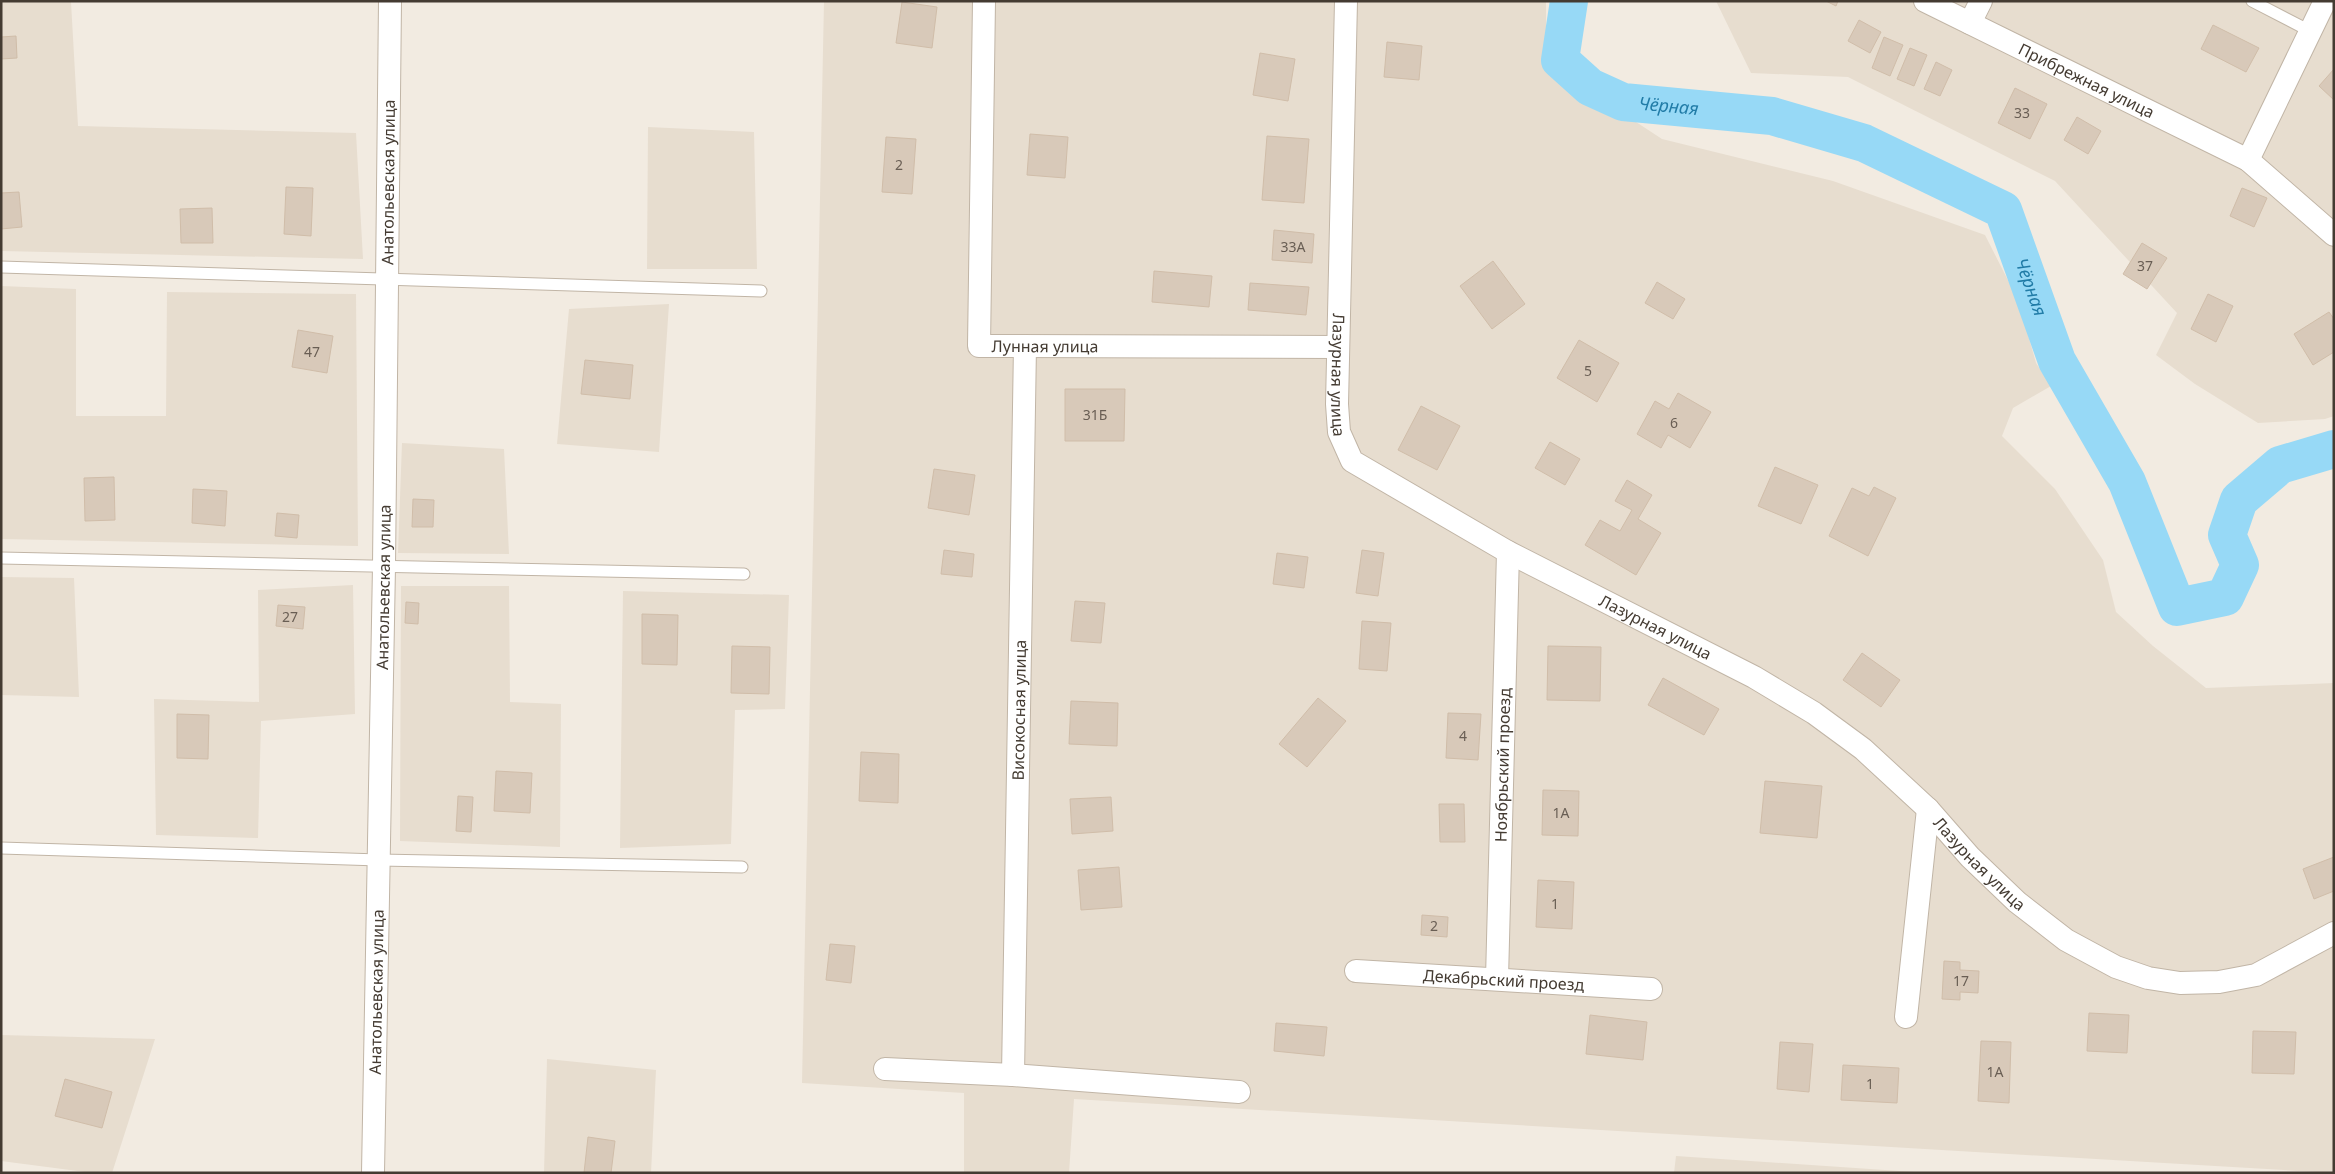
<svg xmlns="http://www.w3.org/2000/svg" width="2335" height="1174" viewBox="0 0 2335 1174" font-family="'Noto Sans',sans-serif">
  <rect width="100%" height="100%" fill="#f2ebe1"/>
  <path fill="#e7ddcf" d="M1,1L71,2L78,126L356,133L363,259L1,251Z
    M824,1H1546V62L1568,92L1633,120L1662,139L1833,181L1985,235L2018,300L2036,363L2051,386L2013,408L2002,436L2055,489L2103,560L2116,612L2153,646L2206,688L2334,683V1173L1074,1099L1069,1173H964V1093L802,1083Z
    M1716,1H2334V416L2325,419L2258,423L2195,384L2156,355L2177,313L2055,181L1848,77L1751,73Z
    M648,127L754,132L757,269H647Z
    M1,286L76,289V416H166L167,292L356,294L358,546L1,539Z
    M669,304L659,452L557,444L569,309Z
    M402,443L504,449L509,554L398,553Z
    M1,577L74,578L79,697L1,695Z
    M353,585L355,714L261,721L258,838L156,835L154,699L259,702L258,590Z
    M401,586H509L510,702L561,704L560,847L400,841Z
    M623,591L789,595L785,709L735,710L731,844L620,848Z
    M1,1035L155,1039L112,1173H93L1,1161Z
    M547,1059L656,1070L651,1173H544Z
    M1676,1156L1929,1173H1674Z"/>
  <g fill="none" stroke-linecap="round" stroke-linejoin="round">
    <path stroke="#97d9f6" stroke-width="38" id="s1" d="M1569,1L1560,60L1590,87L1623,102L1772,116L1864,143L2003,210L2057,361L2127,482L2177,607L2225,597L2240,565L2227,535L2239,500L2280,465L2334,449"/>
  </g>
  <path fill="#d8c9b9" stroke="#d0bda9" d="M1826,1H1838L1836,6Z
    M902,2L937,7L932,48L896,43Z
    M1859,20L1881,32L1870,53L1848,41Z
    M2213,25L2259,48L2246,72L2201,49Z
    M16,36L17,58L1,59V37Z
    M1884,37L1903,45L1890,76L1872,68Z
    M1387,42L1422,46L1419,80L1384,77Z
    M1910,48L1927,55L1914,86L1897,79Z
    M1260,53L1295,59L1288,101L1253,95Z
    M1936,62L1952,70L1940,96L1924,89Z
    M2334,69V100L2319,86Z
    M2015,88L2047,104L2030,139L1998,123Z
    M2077,117L2101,131L2088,154L2064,140Z
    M1030,134L1068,137L1065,178L1027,175Z
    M1267,136L1309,139L1304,203L1262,200Z
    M886,137L916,139L912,194L882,192Z
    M286,187L313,188L311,236L284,234Z
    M2242,188L2267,198L2254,227L2230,216Z
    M19,192L22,227L1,229V193Z
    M212,208L213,243H181L180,209Z
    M1274,230L1314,234L1312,263L1272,260Z
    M2142,243L2167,258L2147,289L2123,274Z
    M1493,261L1525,304L1492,329L1460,286Z
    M1154,271L1212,276L1209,307L1152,302Z
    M1657,282L1685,299L1673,319L1645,303Z
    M1250,283L1309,287L1306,315L1248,310Z
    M2208,294L2233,306L2216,342L2191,329Z
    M2329,312L2334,319V352L2313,365L2294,334Z
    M298,330L333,336L327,373L292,367Z
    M1579,340L1619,363L1597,402L1557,378Z
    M585,360L633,365L630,399L581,394Z
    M1065,389H1125L1124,441H1065Z
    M1678,393L1711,412L1690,448L1668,435L1661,448L1637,434L1655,401L1669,409Z
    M1421,406L1460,426L1437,470L1398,450Z
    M1550,442L1580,459L1565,485L1535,468Z
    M1775,467L1818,485L1801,524L1758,506Z
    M934,469L975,475L969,515L928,508Z
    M114,477L115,520L85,521L84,478Z
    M1627,480L1652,495L1638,519L1661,533L1636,575L1585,545L1600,520L1620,531L1632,510L1615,501Z
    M1874,487L1896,498L1868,556L1829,536L1852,488L1869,496Z
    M193,489L227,491L225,526L192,523Z
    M413,499L434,500L433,527H412Z
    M277,513L299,515L297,538L275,536Z
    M944,550L974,554L972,577L941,574Z
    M1362,550L1384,553L1378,596L1356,593Z
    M1277,553L1308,557L1304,588L1273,584Z
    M1075,601L1105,603L1101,643L1071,641Z
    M406,602L419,603L418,624L405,623Z
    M278,605L305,607L303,629L276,626Z
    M642,614L678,615L677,665L642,664Z
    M1362,621L1391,623L1387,671L1359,669Z
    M732,646L770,647L769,694L731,693Z
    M1548,646L1601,647L1600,701L1547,700Z
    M1862,653L1900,680L1881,707L1843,680Z
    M1663,678L1719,709L1704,735L1648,705Z
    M1318,698L1346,721L1307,767L1279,744Z
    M1071,701L1118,703L1117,746L1069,744Z
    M1448,713L1481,714L1478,760L1446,758Z
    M177,714L209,715L208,759L177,758Z
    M861,752L899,754L898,803L859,801Z
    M496,771L532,773L530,813L494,811Z
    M1765,781L1822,786L1817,838L1760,833Z
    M1543,790L1579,791L1578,836L1542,835Z
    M458,796L473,797L471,832L456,831Z
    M1111,797L1113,831L1072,834L1070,799Z
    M1439,804H1464L1465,842H1440Z
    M2334,857V891L2314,899L2303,869Z
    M1119,867L1122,907L1081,910L1078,870Z
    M1538,880L1574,882L1572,929L1536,927Z
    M1422,915L1448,917L1447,937L1421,935Z
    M830,944L855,946L851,983L826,980Z
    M1944,961L1960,962V970L1979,971L1978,993L1960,992V1000L1942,999Z
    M2089,1013L2129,1015L2127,1053L2087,1051Z
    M1590,1015L1647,1022L1643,1060L1586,1054Z
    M1276,1023L1327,1027L1324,1056L1274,1051Z
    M2253,1031L2296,1032L2294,1074L2252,1073Z
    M1981,1041L2011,1042L2009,1103L1978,1101Z
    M1780,1042L1813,1044L1809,1092L1777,1089Z
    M1843,1065L1899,1068L1897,1103L1841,1100Z
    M65,1079L112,1092L102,1128L55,1116Z
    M588,1137L615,1141L611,1173H584Z"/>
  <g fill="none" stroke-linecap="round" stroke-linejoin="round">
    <g stroke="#c1b5a6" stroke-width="13">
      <path id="lane" d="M2252,1L2310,31
        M1,267L761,291
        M1,558L744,574
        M1,848L379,860L742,867"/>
    </g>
    <g stroke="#c1b5a6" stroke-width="24">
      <g id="street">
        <path id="s2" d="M984,1L979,346L1336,347"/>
        <path id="s3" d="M1346,1L1337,404L1339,432L1352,461L1508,552L1754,677L1814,713L1863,749L1928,809L1970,857L2017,902L2066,940L2116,967L2148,978L2180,983L2219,982L2256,975L2334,933"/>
        <path id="s4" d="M1925,1L2248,160L2334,235"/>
        <path d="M1970,23L1981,1"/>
        <path d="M2248,160L2325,1"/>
        <path id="s5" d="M1356,971L1651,989"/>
        <path id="s6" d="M1497,979L1508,552"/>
        <path d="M1906,1017L1928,809"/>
        <path d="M885,1069L1013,1075L1239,1092"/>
        <path id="s7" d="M1013,1075L1025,346"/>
        <path id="s8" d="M373,1173L384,566L390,1"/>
      </g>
    </g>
    <use href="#lane" stroke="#fff" stroke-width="11"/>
    <use href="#street" stroke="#fff" stroke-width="22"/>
  </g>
  <g text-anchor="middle" stroke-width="4" stroke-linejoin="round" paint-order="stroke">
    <g font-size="14" fill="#695e54">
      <text x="2022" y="118">33</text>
      <text x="899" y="170">2</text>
      <text x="1293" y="252">33А</text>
      <text x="2145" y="271">37</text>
      <text x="312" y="357">47</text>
      <text x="1588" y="376">5</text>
      <text x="1095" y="420">31Б</text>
      <text x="1674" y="428">6</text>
      <text x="290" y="622">27</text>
      <text x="1463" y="741">4</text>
      <text x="1561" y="818">1А</text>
      <text x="1555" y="909">1</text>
      <text x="1434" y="931">2</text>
      <text x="1961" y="986">17</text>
      <text x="1995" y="1077">1А</text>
      <text x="1870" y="1089">1</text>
    </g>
    <g font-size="16" fill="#443b32" stroke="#fff">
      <text dy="6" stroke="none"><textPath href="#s4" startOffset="180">Прибрежная улица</textPath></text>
      <text dy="6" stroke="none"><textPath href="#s8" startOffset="991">Анатольевская улица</textPath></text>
      <text dy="6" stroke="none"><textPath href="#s2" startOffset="411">Лунная улица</textPath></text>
      <text dy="6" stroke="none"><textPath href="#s3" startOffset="374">Лазурная улица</textPath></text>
      <text dy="6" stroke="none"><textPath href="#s8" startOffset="586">Анатольевская улица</textPath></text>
      <text dy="6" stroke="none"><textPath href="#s3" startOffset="809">Лазурная улица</textPath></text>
      <text dy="6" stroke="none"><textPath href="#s7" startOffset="365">Високосная улица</textPath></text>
      <text dy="6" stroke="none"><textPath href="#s6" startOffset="214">Ноябрьский проезд</textPath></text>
      <text dy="6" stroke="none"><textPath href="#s3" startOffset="1214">Лазурная улица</textPath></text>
      <text dy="6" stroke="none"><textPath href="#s5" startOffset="148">Декабрьский проезд</textPath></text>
      <text dy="6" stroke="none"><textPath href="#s8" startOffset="181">Анатольевская улица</textPath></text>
    </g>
    <g font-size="18" font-style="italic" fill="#217ca7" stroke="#fff">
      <text dy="6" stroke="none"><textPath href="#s1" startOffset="182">Чёрная</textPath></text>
      <text dy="6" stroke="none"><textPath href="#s1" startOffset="618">Чёрная</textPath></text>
    </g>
  </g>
  <rect width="2335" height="1174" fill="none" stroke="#443b32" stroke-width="5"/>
</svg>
